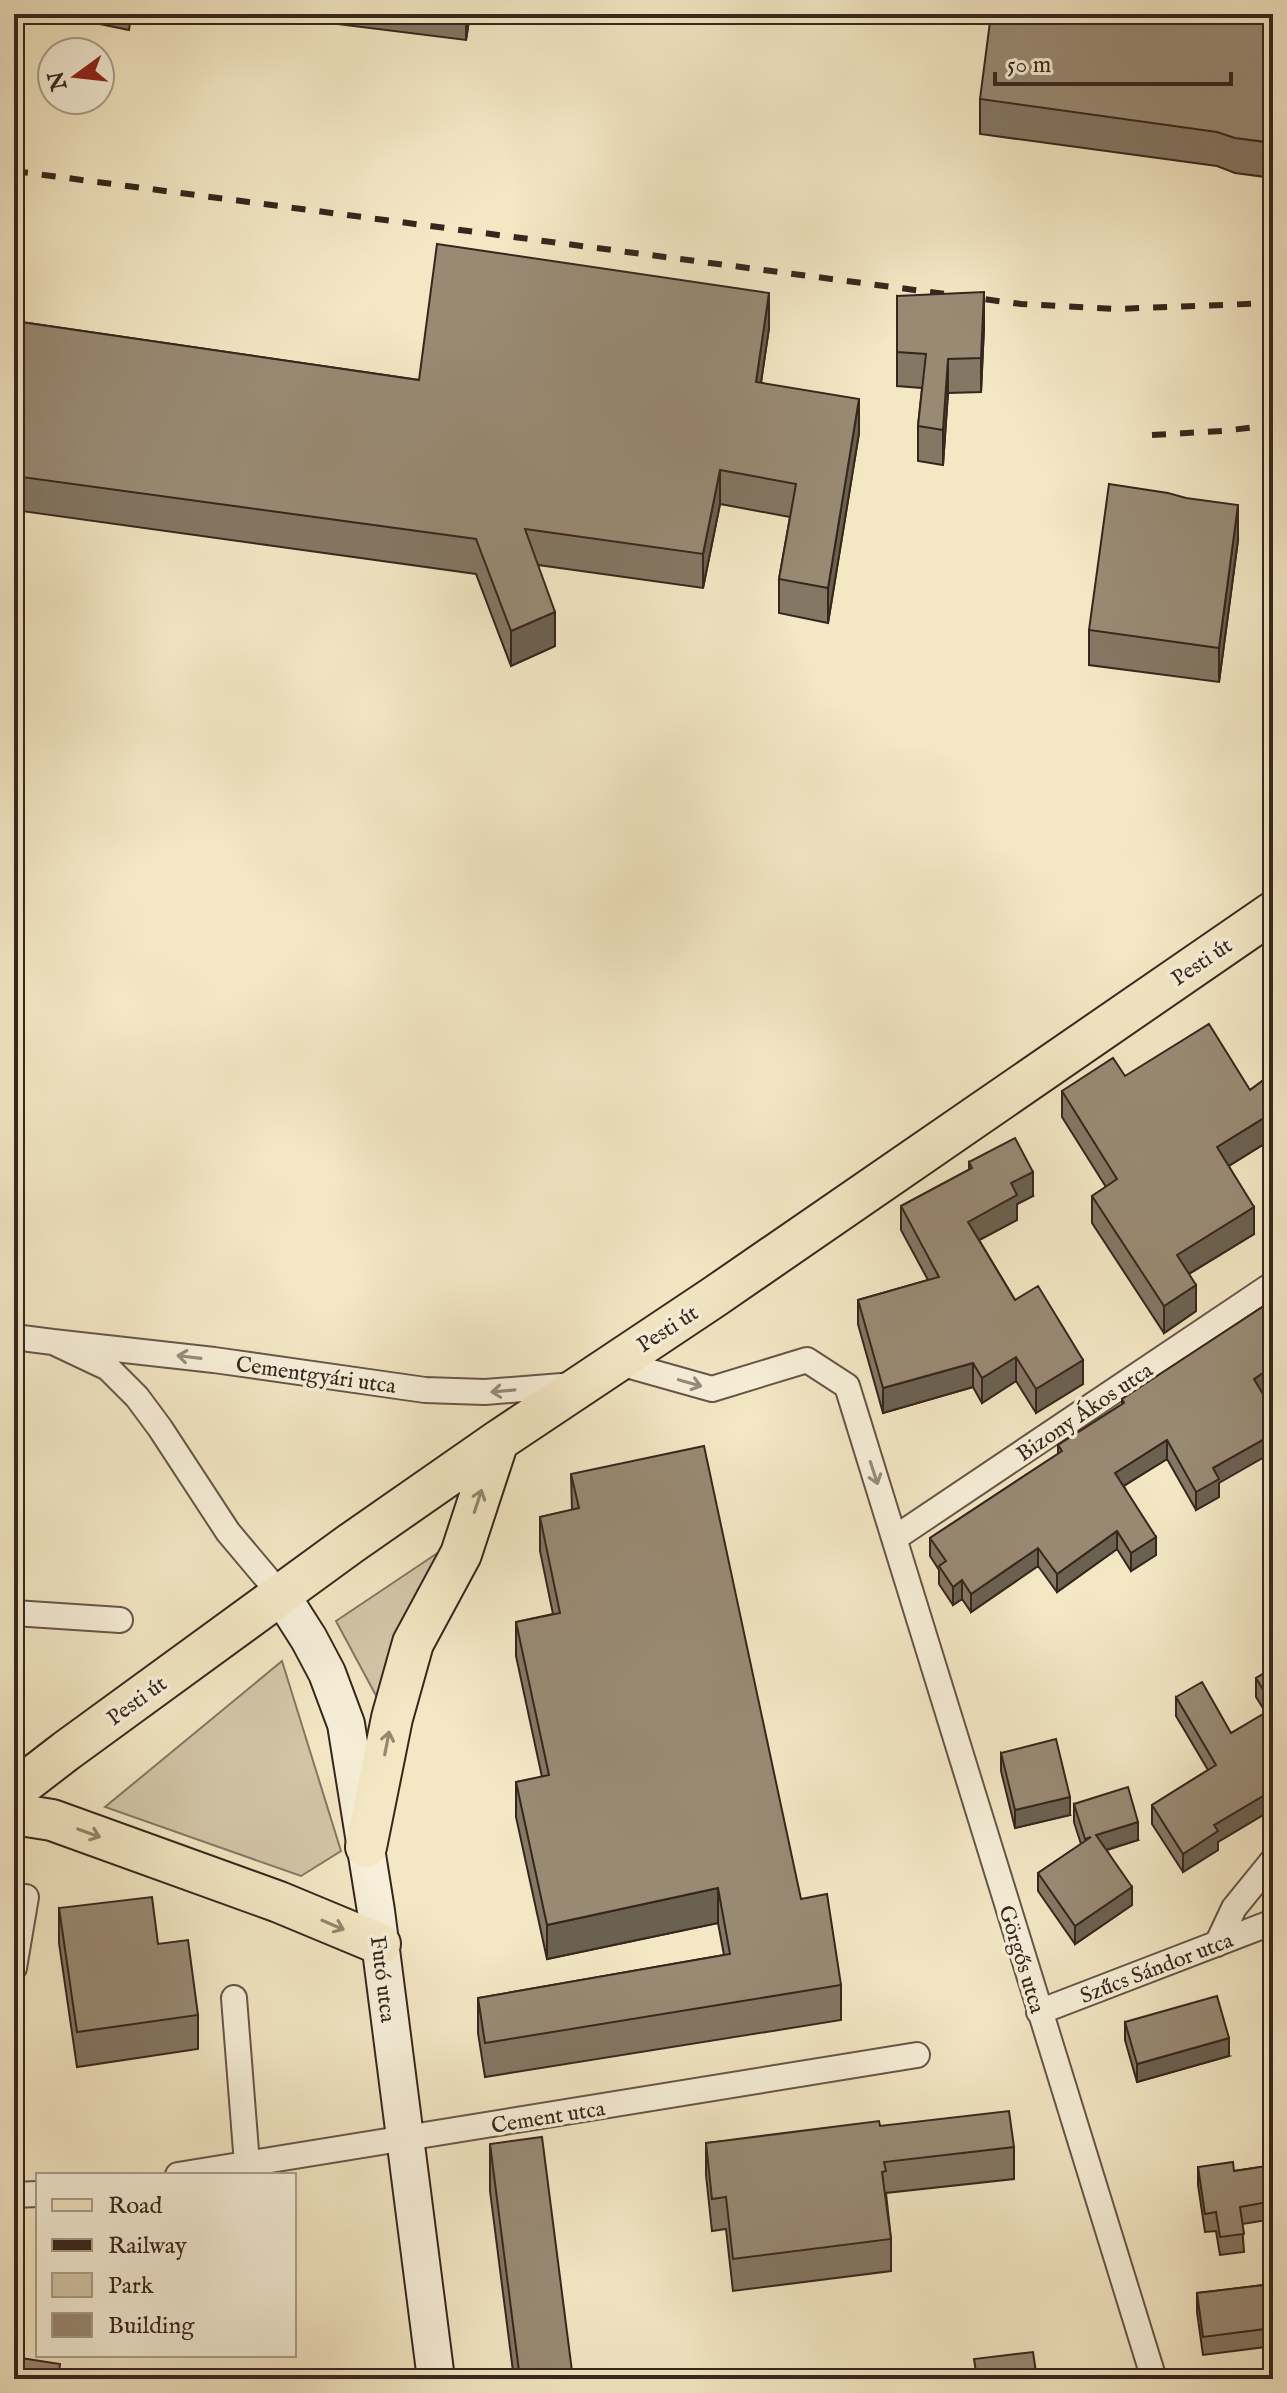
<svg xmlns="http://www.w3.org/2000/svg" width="1287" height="2393" viewBox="0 0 1287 2393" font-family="'IM FELL English',serif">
  <rect width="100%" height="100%" fill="#f3e7c4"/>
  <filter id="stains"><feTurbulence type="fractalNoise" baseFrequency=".0025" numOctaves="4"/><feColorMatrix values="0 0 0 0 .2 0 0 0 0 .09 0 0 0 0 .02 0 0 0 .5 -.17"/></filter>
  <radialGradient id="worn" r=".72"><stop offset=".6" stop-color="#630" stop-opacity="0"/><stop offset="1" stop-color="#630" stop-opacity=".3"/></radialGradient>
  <path fill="#d3c6a8" stroke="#857663" stroke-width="2" d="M454,1542L380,1703L336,1621Z
    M282,1661L341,1851L301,1876L105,1807Z"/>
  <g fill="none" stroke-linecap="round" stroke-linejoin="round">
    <g stroke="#665648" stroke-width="28">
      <path id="street" d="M14,1337L53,1342L108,1368L137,1397L160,1428L228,1532L281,1595
        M53,1342L214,1360L425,1390L485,1392L574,1385
        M616,1362L712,1389L807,1360L847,1386L1154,2379
        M895,1538L1273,1284
        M14,1613L120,1620
        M1217,1944L1234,1908L1273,1860
        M14,1968L26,1897
        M234,1998L247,2164
        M1039,2012L1273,1922
        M178,2175L917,2055
        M14,2195L38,2194"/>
    </g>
    <g stroke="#37261e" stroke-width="40">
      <path id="secondary" d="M281,1595L309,1639L327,1673L346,1724L376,1911L436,2379"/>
    </g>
    <g stroke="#37261e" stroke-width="44">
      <path id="primary" d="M14,1791L66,1751L350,1544L498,1441L714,1297L1273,912
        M14,1814L52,1820L279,1902L380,1944
        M366,1847L392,1718L413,1643L461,1554L498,1441"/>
    </g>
    <use href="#street" stroke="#f7efd9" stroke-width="24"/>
    <use href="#secondary" stroke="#f7efd9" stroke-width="36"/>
    <use href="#primary" stroke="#f3e7c4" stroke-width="40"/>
    <path stroke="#37261e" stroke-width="6" stroke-dasharray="14 14" stroke-linecap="butt" d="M14,171L1021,304L1116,309L1273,303
      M1152,435L1222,431L1273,425"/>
  </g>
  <path fill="#847764" stroke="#37261e" stroke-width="2" d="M51,14H131L129,30Z
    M257,14H470L466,40Z
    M1273,14V178L1235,173L1217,166L980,134V99Z
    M897,296L984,327L981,392L948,393L943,465L918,461V426L922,388L897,386Z
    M14,321L419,380L769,328L761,382L859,433L828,623L779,613V579L790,517L720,504L703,588L538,565L555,646L511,666L476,574L14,510Z
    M1238,540L1219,682L1089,665V630Z
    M1273,1073V1140L1272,1139L1229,1166L1254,1234L1189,1274L1196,1311L1164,1333L1092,1223V1196L1106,1187L1062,1117V1091L1125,1076L1250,1090Z
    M969,1162L1033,1196L1017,1204V1220L979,1240L1015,1300L1083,1384L1036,1413L1016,1381L982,1403L973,1387L883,1413L858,1324V1300L928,1280L901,1230V1206L969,1170Z
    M1273,1300V1385L1262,1392L1219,1483V1497L1196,1510L1167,1459L1124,1486L1156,1555L1131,1571L1117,1549L1057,1592L1038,1566L971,1612L962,1599L953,1605L939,1584V1570L930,1556V1538L1058,1454V1445L1122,1404V1399Z
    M571,1474L801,1899L841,1985V2020L485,2077L478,2033V1998L724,1955L718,1923L547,1959L516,1817V1782L542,1777L516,1656V1622L553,1614L540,1551V1517L572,1510Z
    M1273,1668V1809L1218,1842V1850L1183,1872L1152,1824V1805L1208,1770L1176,1716V1697L1231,1733L1266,1713L1256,1697V1678Z
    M1001,1753L1070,1815L1015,1828L1001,1771Z
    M1074,1804L1138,1840L1107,1850L1132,1905L1075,1944L1038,1891V1873L1081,1844L1074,1822Z
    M59,1908L158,1944L198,2015V2049L77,2067L59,1943Z
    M1125,2022L1229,2056L1137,2082L1125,2040Z
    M880,2126L1014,2147V2179L886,2193L891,2239V2271L733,2291L726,2229L712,2231L706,2175V2143Z
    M490,2144L573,2379H514L490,2191Z
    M1273,2165V2219L1242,2224L1244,2252L1220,2255L1216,2231L1205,2232L1198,2185V2167L1234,2171Z
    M1273,2284V2346L1203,2355L1197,2312V2293Z"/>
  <path fill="#6b6151" stroke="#37261e" stroke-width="2" d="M466,14H470L466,40Z
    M984,292V327L981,392V358Z
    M769,293V328L756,416V382Z
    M948,359V393L943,465V430Z
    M859,399V433L828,623V588Z
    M720,470V504L703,588V554Z
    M1238,505V540L1219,682V648Z
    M555,612V646L511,666V631Z
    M1272,1113V1139L1217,1173V1147Z
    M1033,1172V1196L1017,1204V1220L968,1246V1222L1011,1183Z
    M1254,1207V1234L1177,1281V1255Z
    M1196,1285V1311L1164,1333V1306Z
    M1016,1357V1381L982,1403V1378Z
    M1083,1360V1384L1036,1413V1389Z
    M973,1363V1387L883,1413V1388Z
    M1273,1366V1385L1254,1397V1379Z
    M1273,1434V1452L1219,1483V1497L1196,1510V1492L1213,1468Z
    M1167,1440V1459L1115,1491V1473Z
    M1117,1531V1549L1057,1592V1574Z
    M1156,1537V1555L1131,1571V1553Z
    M1038,1548V1566L971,1612V1594Z
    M962,1580V1599L953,1605V1587Z
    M1273,1790V1809L1218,1842V1850L1183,1872V1854L1214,1825Z
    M1070,1797V1815L1015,1828V1810Z
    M1138,1822V1840L1096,1853V1835Z
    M1132,1887V1905L1075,1944V1926Z
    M718,1888V1923L547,1959V1925Z
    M1229,2038V2056L1137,2082V2064Z"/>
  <path fill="#998a74" stroke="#37261e" stroke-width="2" d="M991,14H1273V143L1235,138L1217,132L980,99Z
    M437,244L769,293L756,382L859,399L828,588L779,579L796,484L720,470L703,554L525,529L555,612L511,631L476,539L14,476V321L419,380Z
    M984,292L981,358L948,359L943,430L918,426L926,354L897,352V296Z
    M1109,484L1168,493L1186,498L1238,505L1219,648L1089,630Z
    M1209,1024L1250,1090L1273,1073V1114L1272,1113L1217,1147L1254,1207L1177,1255L1196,1285L1164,1306L1092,1196L1117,1179L1062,1091L1113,1058L1125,1076Z
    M1015,1138L1033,1172L1011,1183L1017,1195L968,1222L1015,1300L1038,1286L1083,1360L1036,1389L1016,1357L982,1378L973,1363L883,1388L858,1300L939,1277L901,1206L972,1168L969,1162Z
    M1273,1300V1366L1254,1379L1273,1411V1434L1213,1468L1219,1479L1196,1492L1167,1440L1115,1473L1156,1537L1131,1553L1117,1531L1057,1574L1038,1548L971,1594L962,1580L953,1587L939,1566L946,1561L930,1538L1062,1451L1058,1445L1124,1403L1122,1399Z
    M704,1446L801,1899L827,1894L841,1985L485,2043L478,1998L730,1954L718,1888L547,1925L516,1782L549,1775L516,1622L560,1613L540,1517L579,1508L571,1474Z
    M1273,1668V1706L1256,1678Z
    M1202,1682L1231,1733L1273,1708V1790L1214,1825L1218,1831L1183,1854L1152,1805L1216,1765L1176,1697Z
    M1056,1739L1070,1797L1015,1810L1001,1753Z
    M1128,1787L1138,1822L1096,1835L1132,1887L1075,1926L1038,1873L1091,1837L1085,1839L1074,1804Z
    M152,1897L158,1944L188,1940L198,2015L77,2032L59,1908Z
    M1217,1996L1229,2038L1137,2064L1125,2022Z
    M1009,2111L1014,2147L884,2162L886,2171L882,2172L891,2239L733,2259L726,2197L712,2199L706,2143L879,2121L880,2126Z
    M542,2137L573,2379H520L490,2144Z
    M1233,2162L1234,2171L1273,2165V2201L1240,2207L1244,2234L1220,2237L1216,2212L1205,2214L1198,2167Z
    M1273,2284V2328L1203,2337L1197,2293Z
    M1033,2352L1037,2379H977L974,2359Z
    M21,2358L60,2364L58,2379H18Z"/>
  <defs><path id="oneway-shaft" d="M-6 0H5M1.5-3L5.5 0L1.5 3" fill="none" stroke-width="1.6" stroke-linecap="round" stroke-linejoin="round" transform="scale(2)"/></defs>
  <g stroke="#978a7c">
    <use href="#oneway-shaft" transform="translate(189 1357) rotate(-173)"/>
    <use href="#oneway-shaft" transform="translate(690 1383) rotate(16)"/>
    <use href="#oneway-shaft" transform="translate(503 1391) rotate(175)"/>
    <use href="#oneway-shaft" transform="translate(874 1473) rotate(72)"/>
  </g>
  <g stroke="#958671">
    <use href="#oneway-shaft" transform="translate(478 1501) rotate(-72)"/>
    <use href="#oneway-shaft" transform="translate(387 1743) rotate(-79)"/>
    <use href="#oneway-shaft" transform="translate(89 1833) rotate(20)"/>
    <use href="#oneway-shaft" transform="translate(333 1925) rotate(23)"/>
  </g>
  <g text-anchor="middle" stroke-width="7" stroke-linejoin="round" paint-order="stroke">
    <g font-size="22" fill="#37261e" stroke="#f7efd9">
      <text transform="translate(1201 961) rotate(-34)" y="8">Pesti út</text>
      <text transform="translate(667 1328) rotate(-33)" y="8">Pesti út</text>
      <text transform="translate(316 1374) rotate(8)" y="8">Cementgyári utca</text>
      <text transform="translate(1084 1411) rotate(-34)" y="8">Bizony Ákos utca</text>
      <text transform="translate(136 1700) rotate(-36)" y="8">Pesti út</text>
      <text transform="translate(1023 1959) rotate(73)" y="8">Görgős utca</text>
      <text transform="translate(1156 1967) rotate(-21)" y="8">Szűcs Sándor utca</text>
      <text transform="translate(384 1979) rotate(83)" y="8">Futó utca</text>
      <text transform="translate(548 2116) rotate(-9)" y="8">Cement utca</text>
    </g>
  </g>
  <rect width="1287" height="2393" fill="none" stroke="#f3e7c4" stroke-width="48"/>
  <rect x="16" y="16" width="1255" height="2361" fill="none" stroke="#37261e" stroke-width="4"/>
  <rect x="24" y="24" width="1239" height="2345" fill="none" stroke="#37261e" stroke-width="2"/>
  <rect x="36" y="2173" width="260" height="184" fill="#f7efd9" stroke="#aa9f8e" stroke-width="2"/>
  <rect x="52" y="2199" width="40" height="12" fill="#f3e7c4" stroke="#aa9f8e" stroke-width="2"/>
  <text x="108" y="2213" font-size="24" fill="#37261e">Road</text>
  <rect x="52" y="2239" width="40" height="12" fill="#37261e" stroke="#aa9f8e" stroke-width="2"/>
  <text x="108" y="2253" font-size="24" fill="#37261e">Railway</text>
  <rect x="52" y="2273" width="40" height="24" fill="#d3c6a8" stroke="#aa9f8e" stroke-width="2"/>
  <text x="108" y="2293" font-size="24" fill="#37261e">Park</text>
  <rect x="52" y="2313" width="40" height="24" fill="#998a74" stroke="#aa9f8e" stroke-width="2"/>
  <text x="108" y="2333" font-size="24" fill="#37261e">Building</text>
  <g transform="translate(76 76) rotate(255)"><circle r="38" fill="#f7efd9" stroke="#aa9f8e" stroke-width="2"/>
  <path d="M0-6L14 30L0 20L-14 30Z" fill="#8f2418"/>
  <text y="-12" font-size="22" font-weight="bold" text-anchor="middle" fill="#37261e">N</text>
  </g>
  <path d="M995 72v12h236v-12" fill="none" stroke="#37261e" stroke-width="4"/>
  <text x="1007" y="72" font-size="24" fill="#37261e" stroke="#f7efd9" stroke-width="6" paint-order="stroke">50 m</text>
  <rect width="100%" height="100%" filter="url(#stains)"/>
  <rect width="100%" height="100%" fill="url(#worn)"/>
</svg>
